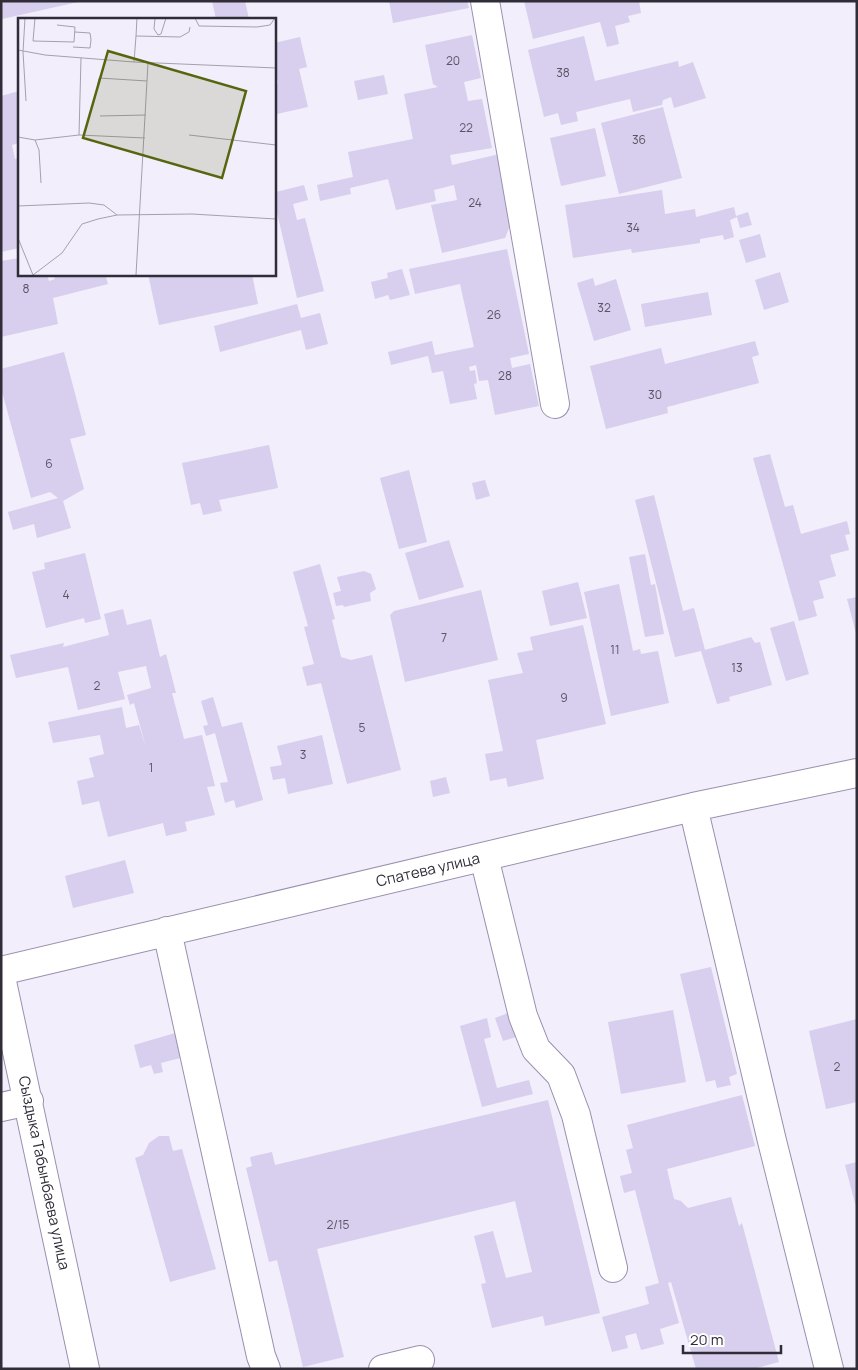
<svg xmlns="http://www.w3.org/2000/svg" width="858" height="1370" viewBox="0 0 858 1370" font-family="Manrope,sans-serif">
  <rect width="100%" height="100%" fill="#f2eefb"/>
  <path fill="#d8ceed" d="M1,1H78V2L2,19Z
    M212,1H245L249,19H216Z
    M389,1H467L469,8L393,23Z
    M524,1H639L641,13L628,16L630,22L615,26L619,44L607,47L600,22L533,39Z
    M472,35L481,78L464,82L468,101L482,99L492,148L450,155L452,165L504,153L513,189L503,191L511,223L505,238L442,253L431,205L457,200L454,185L434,190L436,201L396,210L388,179L350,188L351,194L320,201L317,185L353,177L348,152L413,139L404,94L438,87L433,84L425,45Z
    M584,36L595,81L678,61L679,67L693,62L706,98L674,108L671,97L663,100L662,105L633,112L630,99L576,112L578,121L561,125L558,113L544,117L528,50Z
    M300,37L307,67L299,69L308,107L277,114L274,97V84L278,83L274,63V43Z
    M384,75L388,94L358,100L354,81Z
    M19,91V143L12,145L15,159L19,158V248L1,252V96Z
    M663,107L682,178L619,194L601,123Z
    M595,128L606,176L561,186L550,138Z
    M304,185L308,200L293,204L297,220L305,218L324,291L297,298L274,200L276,192Z
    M662,190L665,214L695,209L696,217L734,207L736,216L748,212L752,225L740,228L737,217L730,220L734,237L724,240L723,235L700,239V243L632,253L631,249L573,258L565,205Z
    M760,234L766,257L746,263L739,240Z
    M507,249L529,354L510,358L512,368L530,364L539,406L495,415L488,380L479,381L476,365L469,367L470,371L475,370L477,383L474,384L477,399L450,404L443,371L432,373L428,356L391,365L388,352L432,341L435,355L474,347L460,284L415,294L409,269Z
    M19,258V274H47L49,281L55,279L53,274H105L108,284L53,298L58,324L1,337V261Z
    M402,269L410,295L390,300L388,295L375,299L371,282L388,278L387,273Z
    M780,272L789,302L764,310L755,280Z
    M148,274H252L258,304L159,325Z
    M593,278L595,286L616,279L631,330L594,341L577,283Z
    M708,292L712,315L645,327L641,304Z
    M297,304L301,318L320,313L328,344L306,350L301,330L220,352L214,326Z
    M755,341L759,355L752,357L759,383L667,407L668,413L606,429L590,366L661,348L665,364Z
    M64,352L86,435L70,439L84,489L63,501L71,528L37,538L34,524L13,530L8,512L58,498L50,492L31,498L1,388V369Z
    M269,445L278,488L219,500L222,511L203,515L200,503L191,505L182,463Z
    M770,454L785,507L793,505L801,534L847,521L850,534L845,535L849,550L830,555L836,576L819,581L824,598L813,601L817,616L799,621L753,458Z
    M409,470L427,542L399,549L380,478Z
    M485,480L490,496L476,500L472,483Z
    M654,495L683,611L694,608L705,650L751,637L755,643L760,642L772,685L729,697L730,701L717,704L701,651L675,657L635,500Z
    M449,540L464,587L419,600L405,553Z
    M85,553L101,619L85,623L84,618L46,628L32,572L45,569L44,563Z
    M645,554L651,585L655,584L664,634L645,637L629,557Z
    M320,564L335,619L332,620L341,657L351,660L372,655L401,770L347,784L321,683L307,686L302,667L314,664L304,627L308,626L293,572Z
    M364,571L371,574L376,589L370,593L371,601L344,607L343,605L336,606L333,593L341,591L337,577Z
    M578,582L587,618L550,626L542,591Z
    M619,584L633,651L640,649L641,654L658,651L669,703L611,716L584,592Z
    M481,590L498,660L405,682L390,615L394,611Z
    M857,597V633H856L847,599Z
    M123,609L127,625L151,619L160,657L166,654L176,693H172L184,739L202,735L215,786L207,787L215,815L185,822L187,831L166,836L163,823L108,837L99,801L82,805L77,781L94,777L89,758L104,754L100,735L53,743L48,722L122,707L126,728L139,725L146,748L134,703L130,705L127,695L151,688L146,666L118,672L125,699L78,710L68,667L16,678L10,655L64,643L63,647L109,635L104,614Z
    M794,621L809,674L786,681L770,628Z
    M583,625L606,724L536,740L544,779L508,787L506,778L490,781L485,754L503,751L488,680L523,673L517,653L533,650L530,637Z
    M213,697L222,727L242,722L263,800L236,808L234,800L225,803L220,783L228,782L215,733L206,736L203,726L208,725L201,701Z
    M322,735L333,784L288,794L285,778L273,780L270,767L282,765L277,746Z
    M446,777L450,793L433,797L430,781Z
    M125,860L134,893L73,908L65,876Z
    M711,967L737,1074L729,1077L731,1085L717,1088L715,1080L706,1082L680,974Z
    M673,1010L686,1082L621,1094L608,1022Z
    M508,1013L516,1037L503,1041L495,1018Z
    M487,1018L491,1037L484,1039L497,1088L529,1080L533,1094L482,1107L460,1026Z
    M857,1019V1102L826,1109L809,1031Z
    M182,1031L188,1056L161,1063L163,1072L154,1074L151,1065L140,1068L134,1045Z
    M742,1095L755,1146L667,1169L674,1199L681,1201L688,1208L731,1197L739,1226L742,1223L779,1362L753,1369H696L671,1282L668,1283L679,1323L660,1329L664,1344L641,1350L636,1333L625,1336L628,1348L612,1352L602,1317L649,1304L645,1287L659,1283L635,1190L624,1193L620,1176L632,1173L626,1150L633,1148L627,1125Z
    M548,1100L600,1313L545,1326L543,1316L492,1328L481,1284L486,1283L474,1236L493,1231L506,1278L532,1272L515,1201L317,1249L344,1357L303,1367L277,1260L269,1262L246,1168L252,1166L250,1157L272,1152L275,1165Z
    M159,1136H169L173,1151L182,1149L216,1269L170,1282L135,1158L143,1155L149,1143Z
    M857,1162V1207H856L845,1165Z"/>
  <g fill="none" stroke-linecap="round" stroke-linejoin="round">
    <g stroke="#9a90ad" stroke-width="30">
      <path id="minor" d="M485,1L555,404
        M693,807L772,1141L829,1369
        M484,857L523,1016L536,1049L561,1075L576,1115L613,1268
        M167,931L261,1356L266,1369
        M1,971L693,807L857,773
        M1,977L85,1369
        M1,1107L29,1101
        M383,1369L420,1360"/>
    </g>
    <use href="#minor" stroke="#fff" stroke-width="28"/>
  </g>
  <g text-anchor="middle" stroke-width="4.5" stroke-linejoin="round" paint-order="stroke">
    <g font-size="12" fill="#5a5465">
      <text x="453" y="65">20</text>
      <text x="563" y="77">38</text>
      <text x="466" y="132">22</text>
      <text x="639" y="144">36</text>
      <text x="475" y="207">24</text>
      <text x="633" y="232">34</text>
      <text x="26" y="293">8</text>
      <text x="604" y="312">32</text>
      <text x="494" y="319">26</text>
      <text x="505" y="380">28</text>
      <text x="655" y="399">30</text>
      <text x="49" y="468">6</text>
      <text x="66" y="599">4</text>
      <text x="444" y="642">7</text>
      <text x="615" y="654">11</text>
      <text x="737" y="672">13</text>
      <text x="97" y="690">2</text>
      <text x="564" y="702">9</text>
      <text x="362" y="732">5</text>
      <text x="303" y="759">3</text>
      <text x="151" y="772">1</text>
      <text x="837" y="1071">2</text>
      <text x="338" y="1229">2/15</text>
    </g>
    <g font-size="15" fill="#302c38" stroke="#fff">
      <text transform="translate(428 870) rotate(-13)" y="5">Спатева улица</text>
      <text transform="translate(44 1173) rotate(78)" y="5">Сыздыка Табынбаева улица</text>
    </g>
  </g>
  <g transform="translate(18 18)">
    <rect width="258" height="258" fill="#f2eefb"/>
    <path fill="none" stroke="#a4a0ad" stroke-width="1" d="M7,0L5,34L8,83M17,0L15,23L56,24L57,9L39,7M137,0L136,11L140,17L143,16L148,0M177,0L181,8L239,9L252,7L257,0M118,18L119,0M55,29L72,30L73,22L72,15L57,14M0,32L27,37L116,44L258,50M116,44L118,18L162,19L171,14L172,9M78,76L81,60L129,63M82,98L128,97M61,117L63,40M171,117L258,127M0,119L17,122L61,117L127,120M17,122L21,132L23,165M0,188L71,185L86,187L99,197M0,220L15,257M15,257L44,235L64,206L80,201L99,197L174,196L258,201M118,257L130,45"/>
    <path fill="#56660e" fill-opacity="0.15" stroke="#56660e" stroke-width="2.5" d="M90,33L228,73L204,160L65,120Z"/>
    <rect width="258" height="258" fill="none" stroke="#302c38" stroke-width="2.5"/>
  </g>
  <rect width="858" height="1370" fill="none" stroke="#302c38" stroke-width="5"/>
  <path d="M683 1345v8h98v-8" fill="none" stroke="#302c38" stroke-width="2.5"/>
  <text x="690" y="1345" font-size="15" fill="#302c38" stroke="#ffffff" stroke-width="4" paint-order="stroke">20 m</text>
</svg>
